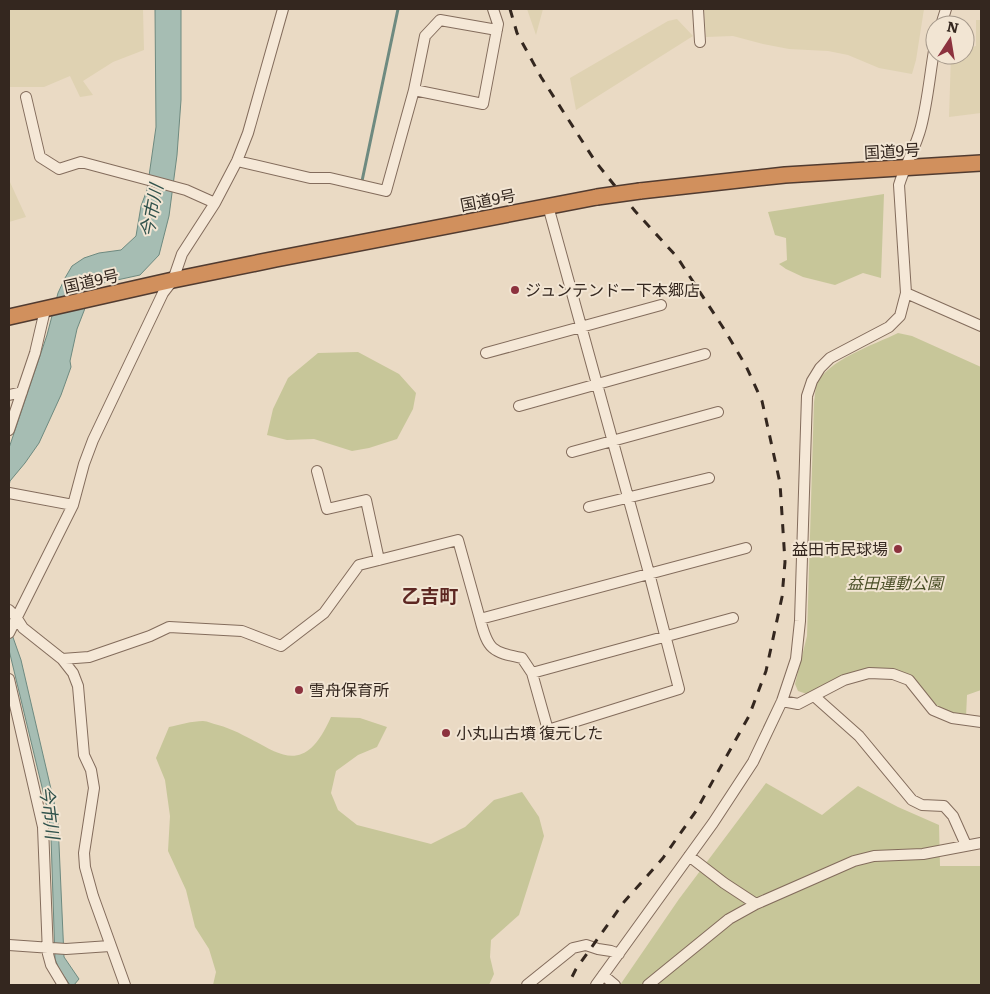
<svg xmlns="http://www.w3.org/2000/svg" width="990" height="994" viewBox="0 0 990 994" font-family="Literata,'Noto Sans JP',serif">
  <rect width="100%" height="100%" fill="#eadac4"/>
  <path fill="#dfd2b2" d="M9,9H143L144,50L113,62L83,81L93,95L80,97L70,76L44,87H9Z
    M527,9H543L536,35Z
    M704,9H924L916,60L912,74L879,68L848,55L828,51L789,49L763,44L733,36L706,37Z
    M677,19L693,36L576,110L570,78L668,21Z
    M976,20H981V113L949,117L951,55H965V49L976,46Z
    M9,180L26,217L9,222Z"/>
  <path fill="#c7c699" d="M884,194L881,278L863,273L835,285L803,277L786,269L779,264L787,260L786,238L775,235L768,212Z
    M898,333L912,336L981,367V690L967,695L966,717C933,710 918,691 894,670L807,694L798,691L795,684L807,636L814,402C815,397 815,391 816,386C826,360 874,345 898,333Z
    M358,352L399,374L416,393L413,409L397,439L369,448L352,451L314,439L287,440L267,435L273,409L288,378L318,353Z
    M331,717L360,718L387,727L377,747L358,755L336,771L331,793L338,810L357,825L431,844L465,827L494,800L522,792L539,817L544,836L519,915L491,940L490,957L494,974L489,985H213L216,972L209,949L195,927L186,890L168,851L170,816L165,780L156,758L169,727C179,725 192,721 203,721C208,721 213,724 218,725C269,739 298,791 331,717Z
    M766,783L822,815L858,786L898,807L939,825L940,866H981V985H620L679,899Z"/>
  <path fill="#a6bdb3" stroke="#6e8a80" d="M155,9H181V100L177,155L169,216L159,255L140,275L94,285L77,329L70,361L71,367L61,395L39,443L25,463L10,481L9,486V448L47,335L58,293L65,278L72,266L84,258L99,253L121,250L136,236L141,206L147,190L156,127Z
    M9,626L21,660L54,802L58,822L64,957L79,979L74,985H70L59,969L55,959L51,837L49,816L9,650Z"/>
  <g fill="none" stroke-linecap="round" stroke-linejoin="round">
    <path stroke="#6e8a80" stroke-width="3" d="M362,181L398,9"/>
    <g stroke="#836c5c" stroke-width="12">
      <path id="minor" d="M698,9L700,42
        M941,25L946,9
        M414,90L483,104L498,24L493,9
        M26,97L40,157L59,169L81,162L186,190L215,203
        M237,161L310,178H330L386,191L414,90L425,36L440,20L497,30
        M906,293L981,326
        M486,353L661,305
        M9,395L22,392
        M519,406L705,354
        M9,430L35,353L45,310
        M572,452L718,412
        M317,471L327,509L366,500L379,560
        M9,493L73,505
        M589,507L709,478
        M9,610L16,617L23,628L62,659L73,673L78,686L84,755L91,770L94,788L84,853L85,867L93,896L125,985
        M480,619C488,650 492,652 522,658L532,673L548,730L679,689L649,573L548,206
        M9,633L73,505L84,464L93,440L163,293L173,280L182,254L215,203L237,161L248,133L283,9
        M62,659L89,657L150,636L169,627L242,631L281,646L324,613L359,565L458,540L480,619L746,548
        M532,673L733,618
        M9,679L43,827L48,954L51,965L63,985
        M814,696L859,736L912,800L922,805L944,806L953,816L966,845
        M782,701L798,704L844,680L869,673L893,674L909,680L933,710L952,718L981,722
        M689,856L724,883L756,904L854,861L874,856L923,854L981,843
        M9,945L66,949L110,946
        M603,975L615,985
        M527,985L573,948L586,945L598,949L611,951L619,954
        M596,985L713,823L753,762L782,701L796,659L800,621L807,396L812,381L820,368L830,358L889,327L900,316L906,293L899,185C905,165 916,147 921,127C928,100 930,72 935,45
        M648,985L729,919L756,904"/>
    </g>
    <g stroke="#513b30" stroke-width="18">
      <path id="highway" d="M640,191L785,175L981,163
        M9,317L173,280L276,259L597,197"/>
    </g>
    <use href="#minor" stroke="#f5e8d7" stroke-width="10"/>
    <use href="#highway" stroke="#d1905d" stroke-width="15"/>
    <path stroke="#34271f" stroke-width="3" stroke-dasharray="9 9" stroke-linecap="butt" d="M510,9L517,33L541,77L595,161L635,211L677,257L724,329L746,366L762,401L780,483L785,562L782,597L766,671L749,716L696,811L663,858L624,902L576,969L568,985"/>
    <g stroke="#513b30" stroke-width="18" stroke-linecap="butt">
      <path id="highway-bridge" d="M597,197L640,191"/>
    </g>
    <use href="#highway-bridge" stroke="#d1905d" stroke-width="15"/>
  </g>
  <g fill="#8c323e" stroke="#f2e5d3" stroke-width="2">
    <circle cx="515" cy="290" r="5"/>
    <circle cx="898" cy="549" r="5"/>
    <circle cx="299" cy="690" r="5"/>
    <circle cx="446" cy="733" r="5"/>
  </g>
  <g text-anchor="middle" stroke-width="4" stroke-linejoin="round" paint-order="stroke">
    <g font-size="16" fill="#34271f" stroke="#f2e5d3">
      <text transform="translate(892 151) rotate(-3)" y="6">国道9号</text>
      <text transform="translate(488 200) rotate(-11)" y="6">国道9号</text>
      <text transform="translate(91 281) rotate(-13)" y="6">国道9号</text>
    </g>
    <g font-size="16" fill="#34271f" stroke="#f2e5d3" text-anchor="start">
      <text x="525" y="296">ジュンテンドー下本郷店</text>
      <text x="888" y="555" text-anchor="end">益田市民球場</text>
      <text x="309" y="696">雪舟保育所</text>
      <text x="456" y="739">小丸山古墳 復元した</text>
    </g>
    <g font-size="16" font-style="italic" fill="#4a4f27" stroke="#f2e5d3">
      <text x="895" y="589">益田運動公園</text>
    </g>
    <g font-size="18" font-style="italic" fill="#30524c" stroke="#f2e5d3">
      <text transform="translate(152 211) rotate(-79)" y="6">今市川</text>
      <text transform="translate(49 812) rotate(83)" y="6">今市川</text>
    </g>
    <g font-size="19" font-weight="bold" fill="#5d2722" stroke="#f2e5d3">
      <text x="430" y="603">乙吉町</text>
    </g>
  </g>
  <rect width="990" height="994" fill="none" stroke="#34271f" stroke-width="20"/>
  <g transform="translate(950 40) rotate(12)"><circle r="24" fill="#f2e5d3" stroke="#a6998b"/>
  <path d="M0-4L9 19L0 12L-9 19Z" fill="#8c323e"/>
  <text y="-8" font-size="14" font-weight="bold" text-anchor="middle" fill="#34271f">N</text>
  </g>
</svg>
